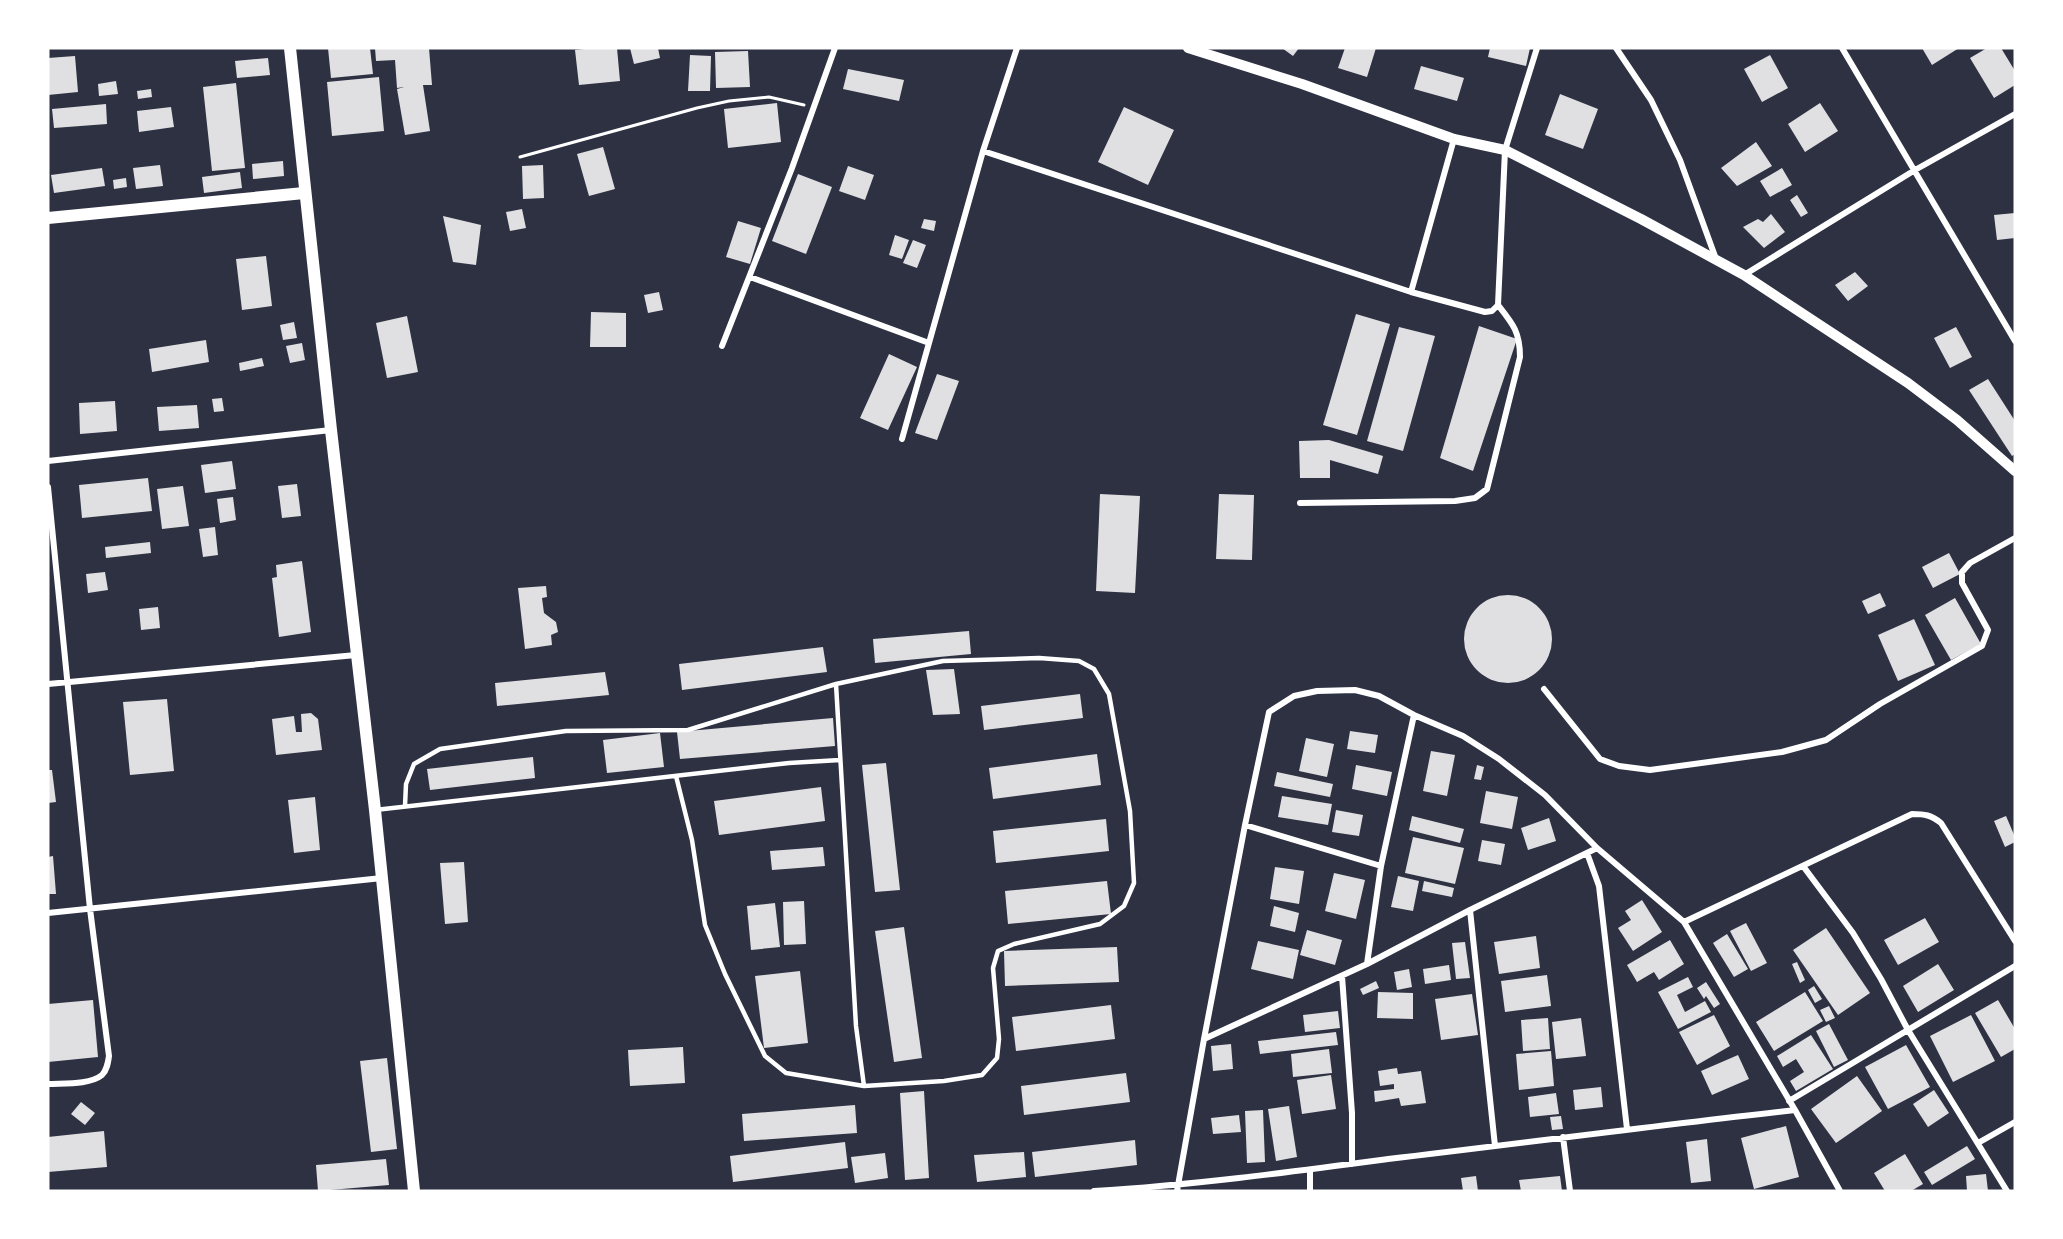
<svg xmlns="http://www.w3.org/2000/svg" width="2063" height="1239" viewBox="0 0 2063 1239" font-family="Karla,sans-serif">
  <rect width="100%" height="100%" fill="#2d3142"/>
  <path fill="#e0e0e3" d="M328,48H370L373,74L331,78Z
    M375,48H429L432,85H423L430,131L405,135L397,89L404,87L397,88L395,60L376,61Z
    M593,48H617L620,81L579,85L575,50Z
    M630,48H658L660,58L634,64Z
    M1282,48H1299L1293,56Z
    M1345,48H1376L1367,77L1338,68Z
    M1490,48H1530L1526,66L1488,57Z
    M1922,48H1959L1932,65Z
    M1987,48H2001L2015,71V85L1994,98L1970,58Z
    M748,51L750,87L716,88L715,52Z
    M690,55L711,56L710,91H688Z
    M1770,55L1788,88L1762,102L1744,69Z
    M75,56L78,92L48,95V58Z
    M268,58L270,75L237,78L235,61Z
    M1421,66L1464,78L1457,101L1414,89Z
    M848,69L904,80L899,101L843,89Z
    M379,77L384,131L332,136L327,82Z
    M116,81L118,94L99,96L98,84Z
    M236,83L245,168L212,171L203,87Z
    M151,89L152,97L138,99L137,91Z
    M1560,94L1598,109L1583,149L1545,135Z
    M777,103L781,142L728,148L724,109Z
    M1820,103L1838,131L1805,152L1788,124Z
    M106,104L107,124L54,128L52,109Z
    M171,107L174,127L139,132L137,111Z
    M1124,107L1174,130L1148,185L1098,162Z
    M1756,142L1772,166L1737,186L1721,168Z
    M603,147L615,189L589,196L577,154Z
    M283,161L284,176L253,179L252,164Z
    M160,165L163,186L136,189L133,168Z
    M543,165L544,198L523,199L522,166Z
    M848,166L874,175L865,200L839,191Z
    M102,168L105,186L54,193L51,175Z
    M1782,168L1792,185L1770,197L1760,181Z
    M240,172L242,188L204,193L202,177Z
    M798,174L832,187L806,254L772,241Z
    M126,178L127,187L114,189L113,180Z
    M1797,195L1808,213L1801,217L1790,200Z
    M522,209L526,228L510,231L506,212Z
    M2015,213V238L1997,240L1994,215Z
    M1771,214L1785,232L1764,248L1743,227L1758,219L1763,222Z
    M443,216L481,225L476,265L453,262Z
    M924,219L936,221L934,231L921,228Z
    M738,221L761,228L750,264L726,257Z
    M895,235L909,240L902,259L889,255Z
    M913,240L926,245L917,268L903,263Z
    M266,256L272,306L242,310L236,259Z
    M1855,272L1868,286L1848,301L1835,285Z
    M659,292L663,310L648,313L644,295Z
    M591,312L626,313V347H590Z
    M1356,314L1390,324L1357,435L1323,425Z
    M407,316L418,372L387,378L376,323Z
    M294,322L297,338L283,340L280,325Z
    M1479,326L1517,339L1473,471L1440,458Z
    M1399,327L1435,336L1403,451L1367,441Z
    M1956,327L1972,357L1950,368L1934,338Z
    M206,340L209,362L152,372L149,349Z
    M302,343L305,360L290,363L286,346Z
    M889,354L917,367L888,430L860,418Z
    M262,358L264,366L240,371L239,363Z
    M937,374L959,381L937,440L915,433Z
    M1988,379L2015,421V454L2012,456L1969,390Z
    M222,398L224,411L214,412L212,399Z
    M115,401L117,431L80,434L79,403Z
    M197,405L199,428L159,431L157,407Z
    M1329,440L1383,456L1378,474L1330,460V478H1300L1299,441Z
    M232,461L236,489L205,493L201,465Z
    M148,478L152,511L82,518L79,485Z
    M297,484L301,516L282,518L278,486Z
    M183,486L189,526L162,529L157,489Z
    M1100,494L1140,496L1135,593L1096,591Z
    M1219,494L1254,495L1252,560L1216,559Z
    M233,497L236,520L220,523L217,499Z
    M215,527L218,555L203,557L199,529Z
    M150,542L151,553L106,558L105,547Z
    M1949,553L1960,574L1933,588L1922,567Z
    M302,561L311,632L279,637L272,578L277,577L276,565Z
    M105,572L108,590L88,593L86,574Z
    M546,586L547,597L542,598L544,613L556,622L558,632L551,635L552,645L525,649L518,588Z
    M1880,593L1886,606L1868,614L1862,601Z
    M1464 639a44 44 0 1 1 88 0a44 44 0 1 1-88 0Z
    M1955,598L1981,644L1951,660L1925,615Z
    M158,607L160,628L141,630L139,609Z
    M1914,619L1935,665L1898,681L1878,635Z
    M969,631L971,654L875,663L873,639Z
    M823,647L827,672L682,690L679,664Z
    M954,669L960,714L933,715L926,670Z
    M605,672L609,695L497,706L495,683Z
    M1080,694L1083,718L984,730L981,706Z
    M167,699L174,771L130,775L123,702Z
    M311,713L318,719L322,750L276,755L272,719L294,716L296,732H302L301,714Z
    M833,718L835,746L680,759L677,732Z
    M1350,731L1378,735L1375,753L1347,749Z
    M660,733L664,767L607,773L603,740Z
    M1306,738L1334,744L1327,777L1299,771Z
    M1431,751L1455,755L1447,796L1423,791Z
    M1097,754L1101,785L993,799L989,768Z
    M533,757L535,778L430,790L427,769Z
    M886,763L900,890L875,892L862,765Z
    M1356,765L1392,772L1387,796L1352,789Z
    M1477,765L1484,767L1481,780L1474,779Z
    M48,770H52L56,802L48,803Z
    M1277,772L1333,784L1330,797L1274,786Z
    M821,787L825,821L719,835L714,801Z
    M1486,791L1518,797L1512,829L1480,823Z
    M1282,796L1332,804L1328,825L1278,817Z
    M315,797L320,850L294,853L288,800Z
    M1336,810L1363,815L1359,836L1332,832Z
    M1412,816L1464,829L1460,843L1409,830Z
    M2006,816L2015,837V842L2005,847L1994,821Z
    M1549,818L1556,841L1528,850L1521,828Z
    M1106,819L1109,851L996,863L993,831Z
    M1413,837L1464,848L1455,884L1405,873Z
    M1482,840L1505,844L1501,865L1478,861Z
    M823,847L825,866L772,870L770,851Z
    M53,856L56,894H48V857Z
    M464,862L468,922L445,924L440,863Z
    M1275,867L1304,871L1299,904L1270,899Z
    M1334,873L1365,880L1356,919L1325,911Z
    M1398,876L1419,881L1413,911L1391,907Z
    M1107,881L1111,914L1008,924L1005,891Z
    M1424,881L1454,888L1452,897L1422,891Z
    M1642,900L1662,932L1633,951L1618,928L1631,920L1625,911Z
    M804,901L806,944L784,945L783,902Z
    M775,903L780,947L751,950L747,906Z
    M1274,906L1299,913L1295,932L1270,926Z
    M1925,918L1939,942L1898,965L1884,940Z
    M1746,923L1767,963L1751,971L1730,931Z
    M904,927L922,1058L894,1062L875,931Z
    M1826,928L1870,993L1838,1015L1793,950Z
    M1307,930L1342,940L1335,965L1300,955Z
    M1727,934L1748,969L1734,977L1713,943Z
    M1536,936L1540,968L1499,974L1494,942Z
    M1670,940L1684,964L1659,980L1654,972L1637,982L1627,965Z
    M1258,941L1299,950L1293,979L1251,969Z
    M1465,942L1470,978L1456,979L1452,943Z
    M1117,947L1119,982L1005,986L1004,951Z
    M1797,962L1805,980L1800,983L1792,964Z
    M1938,964L1954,990L1918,1012L1903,986Z
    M1449,965L1451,980L1425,984L1423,969Z
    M1409,969L1412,987L1397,990L1394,972Z
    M800,971L808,1043L764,1048L755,976Z
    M1547,975L1551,1006L1505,1012L1501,981Z
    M1688,977L1693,987L1677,995L1685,1012L1705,1001L1711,1012L1678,1029L1658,992Z
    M1376,981L1379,988L1363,995L1360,989Z
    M1706,982L1720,1004L1714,1008L1706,996L1704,999L1697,988Z
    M1814,986L1822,999L1815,1003L1808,990Z
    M1378,992L1413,993V1019L1377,1018Z
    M1805,992L1823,1021L1774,1051L1756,1022Z
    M1472,994L1478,1035L1441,1040L1435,999Z
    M93,1000L98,1057L48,1062V1004Z
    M1998,1000L2015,1029V1049L2001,1057L1975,1013Z
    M1111,1005L1115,1039L1016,1051L1012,1017Z
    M1829,1006L1835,1018L1826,1022L1820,1010Z
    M1338,1011L1340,1028L1305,1032L1303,1015Z
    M1714,1015L1730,1046L1697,1065L1679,1032Z
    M1971,1015L1995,1061L1953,1082L1930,1036Z
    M1548,1018L1550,1049L1523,1051L1521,1020Z
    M1581,1018L1586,1056L1556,1059L1552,1022Z
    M1829,1024L1848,1060L1834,1067L1816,1031Z
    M1336,1032L1338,1045L1260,1054L1258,1041Z
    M1811,1035L1833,1069L1796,1091L1790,1081L1804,1072L1796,1059L1783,1067L1777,1056Z
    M1231,1044L1233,1069L1213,1071L1211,1046Z
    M1906,1045L1930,1087L1888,1109L1865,1067Z
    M683,1047L685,1083L630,1086L628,1050Z
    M1329,1049L1332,1073L1293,1077L1291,1054Z
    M1551,1051L1554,1086L1519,1090L1516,1054Z
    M1738,1055L1749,1079L1712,1095L1701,1071Z
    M387,1058L397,1149L371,1152L360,1061Z
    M1397,1068L1398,1074L1421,1071L1426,1103L1401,1106L1399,1098L1375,1102L1374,1091L1394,1089V1084L1380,1086L1378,1071Z
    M1126,1073L1130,1102L1024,1115L1021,1086Z
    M1331,1075L1336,1109L1302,1114L1297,1080Z
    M1857,1076L1882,1111L1836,1143L1811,1109Z
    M1601,1087L1603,1107L1575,1110L1573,1090Z
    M1934,1090L1949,1113L1928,1127L1913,1104Z
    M924,1091L929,1178L905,1180L900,1093Z
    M1556,1093L1559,1114L1530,1117L1528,1097Z
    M81,1102L95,1113L85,1125L71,1114Z
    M855,1105L857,1133L744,1141L742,1114Z
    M1289,1106L1297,1157L1276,1161L1268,1109Z
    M1263,1110L1265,1162L1247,1163L1245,1111Z
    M1239,1115L1241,1132L1213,1134L1211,1118Z
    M1561,1116L1563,1129L1552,1130L1550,1117Z
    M1786,1126L1799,1177L1754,1189L1741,1138Z
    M104,1131L107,1167L48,1172V1137Z
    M1707,1139L1711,1181L1691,1183L1686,1142Z
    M1135,1140L1137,1165L1035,1177L1032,1152Z
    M845,1142L848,1168L733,1182L730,1156Z
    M1967,1146L1975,1159L1932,1185L1924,1172Z
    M1024,1152L1026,1177L977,1182L974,1155Z
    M885,1153L888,1178L855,1183L851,1157Z
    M1905,1154L1923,1184L1911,1191H1885L1874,1173Z
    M386,1159L389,1185L318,1191L316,1165Z
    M1986,1174L1988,1191H1967L1966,1176Z
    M1476,1176L1478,1191H1463L1461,1178Z
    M1560,1176L1562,1191H1521L1519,1180Z"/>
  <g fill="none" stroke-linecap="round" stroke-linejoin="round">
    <path stroke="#fff" stroke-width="3" d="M520,157L697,108L729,101L769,97L804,105"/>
    <path stroke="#fff" stroke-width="4.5" d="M836,684L856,1026L864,1086
      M405,806L406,784L414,764L440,749L566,731L688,730L836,684L943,661L1039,658L1079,661L1094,669L1109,694L1130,811L1134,883L1124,906L1100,924L1014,944L998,951L993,968L999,1039L997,1058L982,1075L944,1081L864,1086L786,1073L765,1056L725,974L705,925L692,840L676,776
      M375,810L789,763L840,760"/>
    <path stroke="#fff" stroke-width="6" d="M1616,48L1651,100L1680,160L1716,259
      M1842,48L2015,341
      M983,151L1411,292L1485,312L1492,311L1498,305L1505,150L1537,48
      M1744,275L1915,170L2015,114
      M750,277L929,343
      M1411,292L1454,139
      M722,346L792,168L835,48
      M902,439L983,151L1017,48
      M48,461L331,430
      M48,487L90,909L109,1056C108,1063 107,1070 102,1075C90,1085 63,1083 48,1084
      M1300,503L1455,501L1475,498L1487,489L1520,357C1520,332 1513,324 1498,305
      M48,684L356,655
      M1544,689L1600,759L1619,766L1650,770L1782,752L1826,740L1880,704L1982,646L1988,630L1962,583V572L1970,563L2015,538
      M1245,825L1381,866
      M1587,853L1599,886L1627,1129
      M1803,866L1853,933L1881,979L1908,1030L2007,1191
      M1470,910L1495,1146
      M48,913L382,878
      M1684,922L1912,814C1925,814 1931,815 1941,823L2015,941
      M1367,964L1381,866L1414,715
      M1342,976L1352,1113V1164
      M1204,1039L1367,964L1470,910L1597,848
      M1789,1101L2015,966
      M1563,1137L1570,1191
      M1978,1143L2015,1122
      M1094,1191C1193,1185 1290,1172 1388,1159C1524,1143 1659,1125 1795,1110
      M1177,1191L1204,1039L1245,825L1269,712L1294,696L1317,691L1355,690L1379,696L1414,715L1463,736L1499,759L1545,795L1597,848L1684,922L1795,1110L1840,1191
      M1310,1191V1170"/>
    <path stroke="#fff" stroke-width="10" d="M1188,48L1302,84L1454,139L1505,150L1641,219L1744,275L1908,383L1957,420L2015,471"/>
    <path stroke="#fff" stroke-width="12" d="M290,48L331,430L375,810L414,1191
      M48,218L304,193"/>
  </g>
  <rect width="2063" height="1239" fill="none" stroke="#ffffff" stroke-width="99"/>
</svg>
